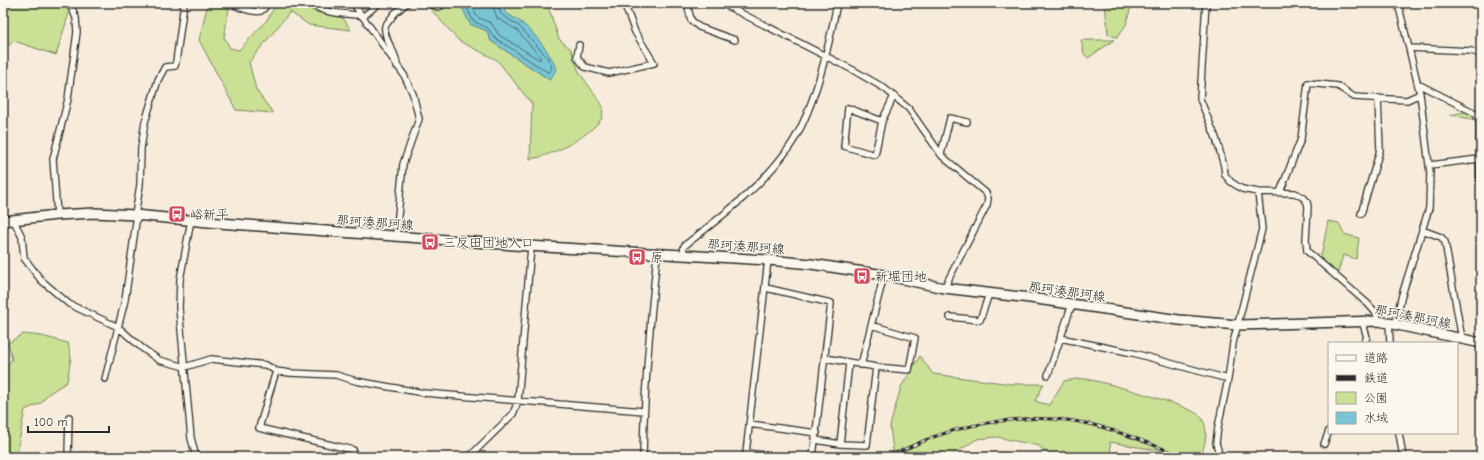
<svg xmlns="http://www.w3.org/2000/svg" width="1484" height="460" viewBox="0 0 1484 460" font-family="'Comic Neue','Klee One',sans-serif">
  <rect width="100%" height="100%" fill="#f7ecdb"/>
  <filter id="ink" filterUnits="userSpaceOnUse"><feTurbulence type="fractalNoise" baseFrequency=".025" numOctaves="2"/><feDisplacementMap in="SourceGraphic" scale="8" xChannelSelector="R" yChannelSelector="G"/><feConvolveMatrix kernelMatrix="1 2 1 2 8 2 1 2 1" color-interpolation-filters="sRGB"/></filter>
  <g filter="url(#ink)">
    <path fill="#c9e095" stroke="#7a8660" d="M3,3H64L69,13L56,55L14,41L3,50Z
      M208,3H230L224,37L230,48L239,50L267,20L277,3H301L315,12L343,18L351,30L309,25L290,12L249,62L256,90L273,113L236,110L199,40Z
      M425,3H461L470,24L487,31L491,41L550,80L522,23L504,12L501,3H539L549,9L559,39L571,49L579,72L601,103L603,107L602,118C589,137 552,156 530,159L532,104L497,60L459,41Z
      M1105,3H1132L1126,25L1117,37L1108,35Z
      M1081,40H1114L1088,58L1084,54Z
      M1468,111L1474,115L1476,120L1451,115Z
      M1328,221L1339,223L1344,234L1359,238L1356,259L1343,255L1337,276L1318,261L1322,252Z
      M23,334L42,336L68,343L71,357L67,382L48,394L41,403L25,410L16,457H3V367L5,368L12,359L8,343Z
      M920,356L933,374L1012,384H1044L1035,401L1049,405L1064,381C1071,380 1079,378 1086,379C1101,381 1192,406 1200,416C1209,426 1206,441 1202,453L1194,457L1110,442L1111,457H1051L1039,446L997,437L977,439L949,457H887L893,451L890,426L901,387Z"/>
    <path fill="#78c5d6" stroke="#598792" d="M460,3H501C506,18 512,14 523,24C536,35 549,52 557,68L550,80L491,41L487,31L470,24Z"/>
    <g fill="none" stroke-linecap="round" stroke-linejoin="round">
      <path stroke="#4a696f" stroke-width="1" d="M465,3L473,21L488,28L495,38L549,73L552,67L547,57L520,27L501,14L497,3
        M471,3L477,17L491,23L499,35L540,60L541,58L517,30L497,18L492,3"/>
      <g stroke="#2b2b2b" stroke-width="8">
        <path id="minor" d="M235,3V5C240,8 255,13 261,11C264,9 266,6 267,3
          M310,3C326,15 345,13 364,16
          M353,3L404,75L413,94L419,119L403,164L396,236
          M427,3L438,7L441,6L440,3
          M687,3L691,20L699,27L735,40
          M721,3L853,70L884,88L909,109L942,156L986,193L988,198L987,205L944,288
          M1206,3L1200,99L1216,138L1224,166L1225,175L1231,182L1242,189L1258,192L1295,193L1304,198L1307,202L1308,207L1306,240L1307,251L1368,304L1376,313L1379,321
          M625,5L634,3
          M364,16L379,3
          M579,45L577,57L585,67L609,73L654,63L635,32L624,3
          M1410,48L1471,51L1481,54
          M397,66C398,53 383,41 385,26L395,13L407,3
          M1418,84L1475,113L1479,120H1481
          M1479,120L1480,179
          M882,121L848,108L844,146L875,155L882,121L894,96
          M941,154L950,118L967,122
          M1430,165L1479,159
          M1280,192L1301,139L1308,83L1338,86L1354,97L1407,100L1420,94
          M1361,214L1380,150L1378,98
          M57,215L53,159L68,99L77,32L76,18L70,3
          M135,215L140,185L141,148L145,122L158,80L165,67L175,66L176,62L184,3
          M13,219L22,237L24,258L41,280L69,304L118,327L142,348L159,360L185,367L211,359L266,365L276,371L290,373L336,375L356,381L424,393L644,411
          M191,220L180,280L179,308L191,438L196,457
          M1422,230L1441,237L1445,242L1462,339
          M683,255L684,246C721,217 760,188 788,149C814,113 829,46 837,3
          M768,260L746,453L784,457
          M766,288L831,303L813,457
          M950,317L980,320L989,294
          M1362,321L1367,337L1364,343
          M1389,322L1390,343
          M1395,324L1402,295L1429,208L1430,173L1420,94L1398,3
          M1060,338L1133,353L1228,379
          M825,358L876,367L909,370L915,338L871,325
          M861,365L884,275
          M276,371L259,428L353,450L352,457
          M1048,375L1072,304
          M105,379L125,300L137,215
          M749,424L817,433
          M1399,433L1403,457
          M816,440L840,444L867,445L876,367
          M840,444L849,363
          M1324,444L1329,431
          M68,457L69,417
          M469,457L513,414L518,401L531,247
          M643,457C644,389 650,322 657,255
          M1220,457L1216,443L1218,427L1228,379L1233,343L1262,229L1258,192"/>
      </g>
      <g stroke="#2b2b2b" stroke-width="12">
        <path id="primary" d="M3,221L57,215L95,213L135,215L219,223L528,246L768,260L811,264L884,275L944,288L1030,298L1179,320L1238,325L1379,321L1481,343"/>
      </g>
      <use href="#minor" stroke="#fbf7ec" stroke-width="5.5"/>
      <use href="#primary" stroke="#fbf7ec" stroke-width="9"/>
      <g stroke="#2b2b2b" stroke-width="3">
        <path id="rail" d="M888,457C903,450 918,443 933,437C984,419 1045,412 1098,426C1127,434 1156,446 1184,457"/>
      </g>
      <use href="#rail" stroke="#fbf7ec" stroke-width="1.5" stroke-dasharray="4.5" stroke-linecap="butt"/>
    </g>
  </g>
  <defs>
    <g id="bus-square" transform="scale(0.9)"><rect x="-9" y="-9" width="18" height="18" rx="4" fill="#d1495b" stroke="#fbf7ec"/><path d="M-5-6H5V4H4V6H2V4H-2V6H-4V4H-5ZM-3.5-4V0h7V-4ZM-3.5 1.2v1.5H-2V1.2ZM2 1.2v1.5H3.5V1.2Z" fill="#fff"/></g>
  </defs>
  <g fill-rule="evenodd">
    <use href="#bus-square" x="177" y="214"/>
    <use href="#bus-square" x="430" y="242"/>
    <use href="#bus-square" x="637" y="257"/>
    <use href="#bus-square" x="862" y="276"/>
  </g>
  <g text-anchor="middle" stroke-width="3" stroke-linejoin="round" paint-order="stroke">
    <g font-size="13" fill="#2b2b2b" stroke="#fbf7ec" text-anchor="start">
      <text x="190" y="219">峪新平</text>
      <text x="443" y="247">三反田団地入口</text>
      <text x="650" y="262">原</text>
      <text x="875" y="281">新堀団地</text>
    </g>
    <g font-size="13" fill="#2b2b2b" stroke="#fbf7ec">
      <text transform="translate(375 222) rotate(4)" y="5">那珂湊那珂線</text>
      <text transform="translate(746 246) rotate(4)" y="5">那珂湊那珂線</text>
      <text transform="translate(1067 291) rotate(8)" y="5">那珂湊那珂線</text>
      <text transform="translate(1413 316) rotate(11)" y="5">那珂湊那珂線</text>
    </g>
  </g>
  <rect width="1484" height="460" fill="none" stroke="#fbf7ec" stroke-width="16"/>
  <rect x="8" y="8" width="1468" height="444" fill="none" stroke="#2b2b2b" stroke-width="1.5" filter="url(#ink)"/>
  <rect x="1328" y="342" width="130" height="92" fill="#fbf7ec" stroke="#a8a59f"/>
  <rect x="1336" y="355" width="20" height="6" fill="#fbf7ec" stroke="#a8a59f"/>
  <text x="1364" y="362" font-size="12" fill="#2b2b2b">道路</text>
  <rect x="1336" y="375" width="20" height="6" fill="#2b2b2b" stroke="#a8a59f"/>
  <text x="1364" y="382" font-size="12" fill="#2b2b2b">鉄道</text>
  <rect x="1336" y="392" width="20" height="12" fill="#c9e095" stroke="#a8a59f"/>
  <text x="1364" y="402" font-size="12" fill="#2b2b2b">公園</text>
  <rect x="1336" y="412" width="20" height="12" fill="#78c5d6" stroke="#a8a59f"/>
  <text x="1364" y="422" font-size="12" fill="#2b2b2b">水域</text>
  <path d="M28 426v6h81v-6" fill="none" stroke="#2b2b2b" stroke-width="2"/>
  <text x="34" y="426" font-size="12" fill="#2b2b2b" stroke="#fbf7ec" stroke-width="3" paint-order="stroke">100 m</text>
</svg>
